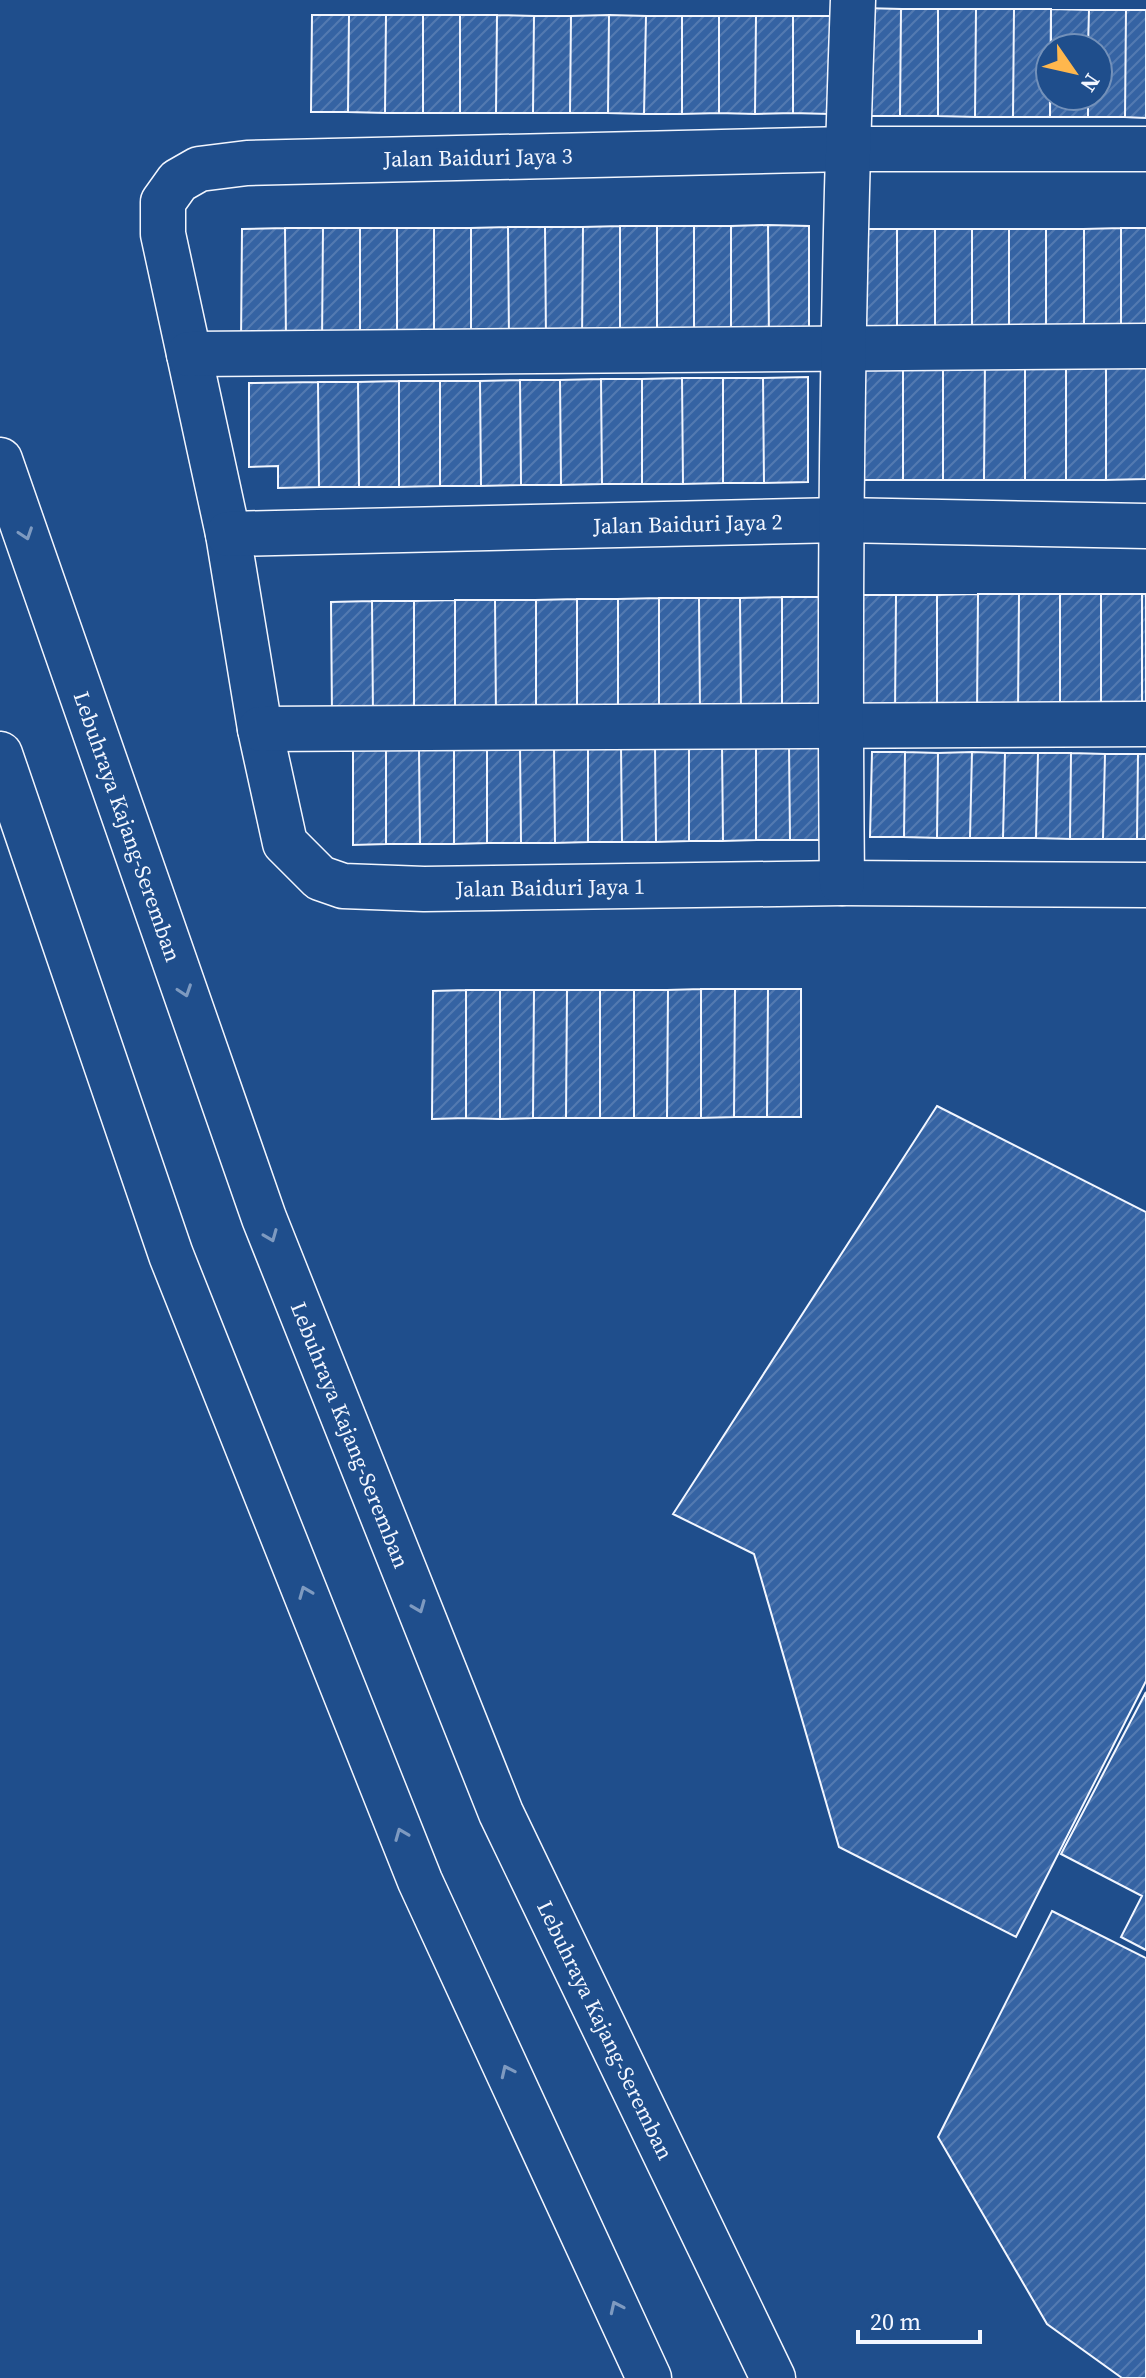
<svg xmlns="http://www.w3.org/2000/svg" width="1146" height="2378" viewBox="0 0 1146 2378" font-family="'Source Serif 4',serif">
  <defs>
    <pattern id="building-hatch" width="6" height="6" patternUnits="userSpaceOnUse" patternTransform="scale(2)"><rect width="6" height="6" fill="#3563a3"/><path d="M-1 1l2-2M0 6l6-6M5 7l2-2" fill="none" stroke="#537ab1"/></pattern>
  </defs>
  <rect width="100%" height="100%" fill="#1f4e8c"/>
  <path fill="url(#building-hatch)" stroke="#f2f6ff" stroke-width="2" d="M863,8L901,9L900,116H863Z
    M901,9H938V116H900Z
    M938,9H976L975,117L938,116Z
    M976,9H1014L1013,117H975Z
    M1014,9H1051L1050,117H1013Z
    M1051,9L1089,10L1088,48H1051Z
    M1089,10H1126L1125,117H1088V96H1098V48H1088Z
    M1126,10H1146V118L1125,117Z
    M312,15H349L348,112H311Z
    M349,15H386L385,113L348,112Z
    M386,15H423V113H385Z
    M423,15H460V113H423Z
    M460,15H497L496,113H460Z
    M497,15L534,16L533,113H496Z
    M609,15L646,16L644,114L608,113Z
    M609,15L608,113H570L571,16Z
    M534,16H571L570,113H533Z
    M646,16H682V114H644Z
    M682,16H719V113L682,114Z
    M719,16H756L755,114L719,113Z
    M756,16H793V113L755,114Z
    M793,16H831L829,114L793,113Z
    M1050,96H1088V117H1050Z
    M768,225L809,226V339L769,340Z
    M768,225L769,340H731V226Z
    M620,226H657V341H620Z
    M620,226V341H582L583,227Z
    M657,226H694V340L657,341Z
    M694,226H731V340H694Z
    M508,227H545L546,341H509Z
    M508,227L509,341L471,342V228Z
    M545,227H583L582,341H546Z
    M285,228H323L322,343H286Z
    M285,228L286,343H241L242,229Z
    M323,228H360V343H322Z
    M360,228H397V342L360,343Z
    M397,228H434V342H397Z
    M434,228H471V342H434Z
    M1121,228V337H1084V229Z
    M1121,228H1146V337H1121Z
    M860,229H897V337H860Z
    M897,229H935V337H897Z
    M935,229H972V337H935Z
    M972,229H1009V337H972Z
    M1009,229H1046V337H1009Z
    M1046,229H1084V337H1046Z
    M1106,359H1146V479L1106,480Z
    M1106,359V480H1066V360Z
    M863,360H903V480H861Z
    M903,360H943V480H903Z
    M943,360H985L984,480H943Z
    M985,360H1025V480H984Z
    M1025,360H1066V480H1025Z
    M808,377V482L764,483L763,378Z
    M682,378H723V483L683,484Z
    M682,378L683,484H642V379Z
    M723,378H763L764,483H723Z
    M601,379H642V484H602Z
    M601,379L602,484L561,485L560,380Z
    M520,380H560L561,485H521Z
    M520,380L521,485L481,486L480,381Z
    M399,381H440V486L399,487Z
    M399,381V487H359L358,382Z
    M440,381H480L481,486H440Z
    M318,382H358L359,487H319Z
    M318,382L319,487L278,488V466L249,467V383Z
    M978,594L977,714H937V595Z
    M978,594H1019L1018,714H977Z
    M1019,594H1060V713L1018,714Z
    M1060,594H1101V713H1060Z
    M1101,594H1142V713H1101Z
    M1142,594H1146V713H1142Z
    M855,595H896L895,714H855Z
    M896,595H937V714H895Z
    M782,597V714H741L740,598Z
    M782,597H822L823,714H782Z
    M659,598V715L618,716V599Z
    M659,598H699L700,715H659Z
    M699,598H740L741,714L700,715Z
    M577,599V716H536V600Z
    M577,599H618V716H577Z
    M455,600V717H414V601Z
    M455,600H495L496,717H455Z
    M495,600H536V716L496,717Z
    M372,601L373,718H332L331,602Z
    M372,601H414V717L373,718Z
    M789,744L790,840H756V745Z
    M789,744H823L824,840H790Z
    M655,745L656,842H622L621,746Z
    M655,745H689V841L656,842Z
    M689,745H722L723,841H689Z
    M722,745H756V840L723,841Z
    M588,746V842L555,843L554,747Z
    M588,746H621L622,842H588Z
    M487,747V843L454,844V748Z
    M487,747H520L521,843H487Z
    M520,747H554L555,843H521Z
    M386,748V844L353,845V749Z
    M386,748H419L420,844H386Z
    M419,748H454V844H420Z
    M872,752H905L904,837H870Z
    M905,752L938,753L937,838L904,837Z
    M972,752L1005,753L1003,838H970Z
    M972,752L970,838H937L938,753Z
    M1005,753H1038L1036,838H1003Z
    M1038,753H1071L1070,839L1036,838Z
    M1071,753L1105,754L1103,839H1070Z
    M1105,754H1138L1137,839H1103Z
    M1138,754H1146V839H1137Z
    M701,989H735L734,1117L701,1118Z
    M701,989V1118H667L668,990Z
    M735,989H768L767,1117H734Z
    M768,989H801V1117H767Z
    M466,990H500V1119L466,1118Z
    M466,990V1118L432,1119L433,991Z
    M500,990H534L533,1118L500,1119Z
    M534,990H567L566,1118H533Z
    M567,990H600V1118H566Z
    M600,990H634V1118H600Z
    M634,990H668L667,1118H634Z
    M937,1106L1146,1212V1681L1016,1937L839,1847L754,1554L673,1514Z
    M1146,1692V1950L1121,1937L1142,1896L1061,1854Z
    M1052,1911L1146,1958V2378H1122L1047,2324L938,2137Z"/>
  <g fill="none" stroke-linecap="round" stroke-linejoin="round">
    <g stroke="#f2f6ff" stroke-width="47">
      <g id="minor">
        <path id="s1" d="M1146,149H847L247,163L199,169L178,181L163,202V234L228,534L260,729L285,843L320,878L343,886L424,889L842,883L1146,885"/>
        <path d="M189,354L1146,346"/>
        <path id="s2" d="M228,534L840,520L1146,526"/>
        <path d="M260,729L1146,724"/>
        <path d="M842,883C839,588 842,294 853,0"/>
      </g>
    </g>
    <g stroke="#f2f6ff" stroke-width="47">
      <g id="highway">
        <path id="s3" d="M0,460L264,1218L501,1813L773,2378"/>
        <path d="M0,754L171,1255L420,1881L649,2378"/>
      </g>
    </g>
    <use href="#minor" stroke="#1f4e8c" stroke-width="44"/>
    <use href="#highway" stroke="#1f4e8c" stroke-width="44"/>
  </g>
  <defs><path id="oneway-chevron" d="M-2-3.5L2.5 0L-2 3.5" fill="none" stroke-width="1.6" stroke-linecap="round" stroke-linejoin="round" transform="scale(2)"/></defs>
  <g stroke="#7e9ac0">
    <use href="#oneway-chevron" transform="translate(26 534) rotate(71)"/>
    <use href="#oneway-chevron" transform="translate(185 991) rotate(71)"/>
    <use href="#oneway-chevron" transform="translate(271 1236) rotate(68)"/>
    <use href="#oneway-chevron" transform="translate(305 1592) rotate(-112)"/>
    <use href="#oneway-chevron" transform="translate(419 1607) rotate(68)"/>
    <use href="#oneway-chevron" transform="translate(401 1834) rotate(-112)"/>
    <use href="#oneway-chevron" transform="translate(507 2071) rotate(-115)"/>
    <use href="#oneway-chevron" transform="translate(616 2307) rotate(-115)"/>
  </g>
  <g text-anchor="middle" stroke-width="6" stroke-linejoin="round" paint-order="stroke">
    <g font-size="22" fill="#f2f6ff" stroke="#1f4e8c">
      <text transform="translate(478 157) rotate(-1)" y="8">Jalan Baiduri Jaya 3</text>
      <text dy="8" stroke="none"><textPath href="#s2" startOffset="460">Jalan Baiduri Jaya 2</textPath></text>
      <text dy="8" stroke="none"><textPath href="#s3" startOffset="388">Lebuhraya Kajang-Seremban</textPath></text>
      <text dy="8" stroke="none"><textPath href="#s1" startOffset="1932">Jalan Baiduri Jaya 1</textPath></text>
      <text dy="8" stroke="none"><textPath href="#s3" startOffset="1036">Lebuhraya Kajang-Seremban</textPath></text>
      <text dy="8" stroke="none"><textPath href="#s3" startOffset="1684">Lebuhraya Kajang-Seremban</textPath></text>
    </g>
  </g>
  <g transform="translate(1074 72) rotate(124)"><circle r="38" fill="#1f4e8c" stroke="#7391ba" stroke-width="2"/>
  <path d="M0-6L14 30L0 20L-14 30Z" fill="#ffb74d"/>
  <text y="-12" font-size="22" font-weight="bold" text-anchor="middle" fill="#f2f6ff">N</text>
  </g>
  <path d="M858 2330v12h122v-12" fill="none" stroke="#f2f6ff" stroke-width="4"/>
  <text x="870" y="2330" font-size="24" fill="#f2f6ff" stroke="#1f4e8c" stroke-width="6" paint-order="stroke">20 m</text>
</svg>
